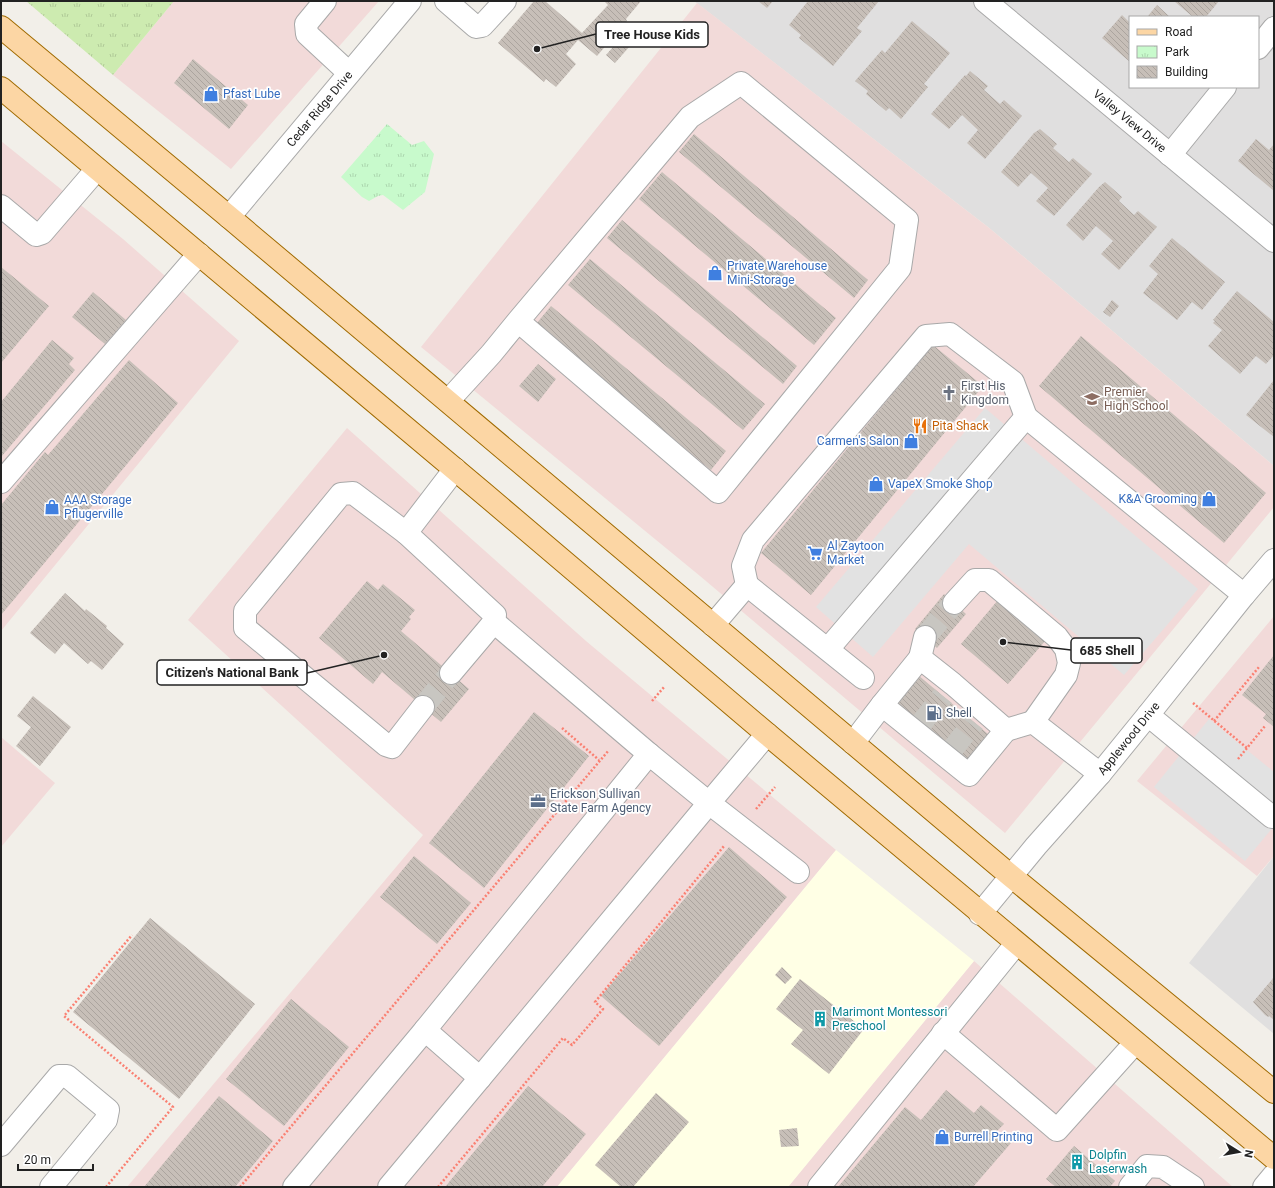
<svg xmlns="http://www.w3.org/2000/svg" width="1275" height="1188" viewBox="0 0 1275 1188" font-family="Roboto,sans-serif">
  <defs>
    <pattern id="grass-tufts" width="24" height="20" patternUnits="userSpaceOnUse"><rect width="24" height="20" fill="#cdebb0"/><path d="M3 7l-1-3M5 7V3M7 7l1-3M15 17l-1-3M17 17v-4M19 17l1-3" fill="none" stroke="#b0c997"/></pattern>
    <pattern id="park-tufts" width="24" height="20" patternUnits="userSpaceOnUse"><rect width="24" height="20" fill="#c8facc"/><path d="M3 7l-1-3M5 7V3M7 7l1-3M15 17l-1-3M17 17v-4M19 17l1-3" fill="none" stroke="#acd6af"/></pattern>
    <pattern id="building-back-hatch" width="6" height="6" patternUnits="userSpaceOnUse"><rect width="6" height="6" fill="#c7bfb8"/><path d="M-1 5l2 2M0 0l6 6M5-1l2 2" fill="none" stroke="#aba49e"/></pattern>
  </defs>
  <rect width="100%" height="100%" fill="#f2efe9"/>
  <path fill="#e0dfdf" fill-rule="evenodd" d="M694,1H1274V466L988,227ZM1130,17H1258V87H1130Z
    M1274,856V1034L1189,963Z"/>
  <path fill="#f2dad9" d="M174,1H379L231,169L113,75Z
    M697,3L988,227L1274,466V507L1005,833L700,576L421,347Z
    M1,141L123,239L239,341L1,631Z
    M347,428L586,641L836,850L557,1187H127L423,835L188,620Z
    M1274,616V856L1257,876L1137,781Z
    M1,737L55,783L1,847Z
    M974,961L1233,1187H788Z"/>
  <path fill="#ffffe5" d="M836,850L974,961L788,1187H557Z"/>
  <path fill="url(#grass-tufts)" d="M26,1H174L113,75Z"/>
  <path fill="url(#park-tufts)" d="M387,124L412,145L424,141L434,154L425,192L403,210L383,195L378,196L369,201L362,197L341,177Z"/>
  <path fill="#e2e2e2" d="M985,408L1198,589L1124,675L969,544L873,657L816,607Z
    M1209,719L1274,772V826L1245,861L1154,787Z"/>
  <path fill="url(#building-back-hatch)" d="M534,1H545L582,33L608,5L604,1H641L626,19L627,21L597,56L578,40L566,54L576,64L556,87L546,79L544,82L498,43Z
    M758,1H773L767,8Z
    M808,1H879L857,28L862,31L833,66L799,38L801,35L789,25Z
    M1174,1H1219L1206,17H1193Z
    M1157,5L1170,17H1147Z
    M1122,15L1130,23V62L1102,38Z
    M912,21L950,53L924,84L928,87L901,119L889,108L886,111L866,94L868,91L855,81L882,50L885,53Z
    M621,38L630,46L615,63L606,55Z
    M193,59L248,105L229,129L174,83Z
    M970,71L988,86L984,90L1000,104L1004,100L1022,116L985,159L967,143L978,130L962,115L949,129L931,114L965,75L966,76Z
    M1040,129L1057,144L1053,148L1069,162L1073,158L1092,174L1054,216L1036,201L1048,188L1031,173L1018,187L1001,172L1034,133Z
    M694,134L868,280L854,298L679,152Z
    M1256,139L1269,150L1274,144V191L1238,161Z
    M662,172L836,318L814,345L639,199Z
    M1105,182L1122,197L1119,201L1134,215L1138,211L1157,227L1119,270L1101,254L1113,241L1096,226L1083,241L1066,225L1099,187Z
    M622,220L797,366L783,384L607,238Z
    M1172,238L1225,282L1202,310L1192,302L1177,320L1143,293L1158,274L1149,266Z
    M590,259L765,404L743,430L568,285Z
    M1,267L49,306L1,363Z
    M1237,291L1274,322V355L1266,364L1256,356L1240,374L1208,346L1222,330L1213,323L1215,321L1213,320Z
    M93,292L126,320L105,344L72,317Z
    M1112,300L1119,306L1110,317L1103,312Z
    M551,306L726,451L711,470L536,324Z
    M1081,336L1266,493L1224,543L1039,386Z
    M52,340L74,358L69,364L75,370L1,457V402Z
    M933,345L983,386L811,595L761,553Z
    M129,360L178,403L1,615V505L45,452L48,455Z
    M538,364L556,379L538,402L519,386Z
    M1274,380V437L1246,415Z
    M367,581L378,590L383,584L415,610L409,617L411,619L401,631L469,689L441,722L382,672L373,684L319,638Z
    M65,593L85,611L86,609L107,626L106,628L124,644L102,670L91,661L88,664L64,643L55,654L30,633Z
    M944,594L966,614L937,648L915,629Z
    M998,600L1046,640L1008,684L961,644Z
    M1274,655V727L1263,718L1266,714L1242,695Z
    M918,675L988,734L965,763L894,704Z
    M33,696L71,727L40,766L16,746L31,727L17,716Z
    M534,712L589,756L484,888L429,843Z
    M729,847L787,897L659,1046L601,996Z
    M414,856L471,903L437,944L380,897Z
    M150,918L255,1004L179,1099L73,1012Z
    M782,967L792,977L785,984L775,975Z
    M1274,977V1020L1269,1016L1268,1017L1265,1015L1253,1002Z
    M800,979L864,1029L829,1074L791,1044L803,1030L776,1009Z
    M291,999L349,1047L284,1126L226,1079Z
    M528,1086L586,1134L542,1187H445Z
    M946,1090L974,1113L981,1105L1004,1124L997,1131L1011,1143L973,1187H838L905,1107L921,1120Z
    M656,1093L689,1122L633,1187H621L595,1165Z
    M219,1096L273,1141L235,1187H144Z
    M797,1128L799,1146L781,1147L779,1130Z
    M1074,1146L1115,1181L1110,1187H1056L1046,1179Z"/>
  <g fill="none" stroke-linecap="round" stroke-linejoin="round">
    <path stroke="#c8c6c1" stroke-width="22" stroke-dasharray="22 11" stroke-linecap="butt" d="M925,637L954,603
      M423,707L451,673
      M920,725L943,696
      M951,751L974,722"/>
    <g stroke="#a9a9a9" stroke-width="24">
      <g id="minor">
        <path d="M325,1L306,24L307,34L349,73"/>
        <path d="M446,1L476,27L482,26L505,1"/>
        <path id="s1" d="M985,1L1274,241"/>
        <path d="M1258,48L1274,28"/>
        <path d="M1170,155L1225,87"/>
        <path d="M1,206L36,235L42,233L97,169"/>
        <path id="s2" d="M229,217L410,1"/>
        <path d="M448,401L491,354L518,321L690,117L741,83L907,220L900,268L718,492L518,321"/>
        <path d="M1,482L199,254"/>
        <path d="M406,533L495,615L494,622L451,673"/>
        <path d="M747,585L743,566L753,540L926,336L950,334L1013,382L1026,417"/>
        <path d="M954,603L975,580H989L1057,637L1066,649L1069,663L1066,675L1033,722"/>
        <path d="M494,622L649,754"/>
        <path d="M713,625L747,585L863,678"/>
        <path d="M828,649L1026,417L1244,595"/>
        <path d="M920,658L925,637"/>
        <path d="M882,705L969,775L1006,730"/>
        <path d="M423,707L392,747L386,745L245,628V611L341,494L353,493L406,533L455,469"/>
        <path d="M1148,715L1272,817L1274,815"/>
        <path d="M767,734L709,803L649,754L425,1030L480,1078L709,803L798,872"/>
        <path d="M853,743L882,705L920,658L953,684L1006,730L1033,722L1100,774"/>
        <path id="s3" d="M980,914L1036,846L1100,774L1148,715L1244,595L1274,560"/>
        <path d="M943,1033L1057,1130L1135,1043"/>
        <path d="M1,1145L59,1076H67L108,1110L106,1120L51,1187"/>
        <path d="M294,1187L425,1030"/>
        <path d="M389,1187L480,1078"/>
        <path d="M819,1187L1016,944"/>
        <path d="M1130,1187L1147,1166L1163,1167L1193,1187"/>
        <path d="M1264,1187L1274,1175"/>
      </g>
    </g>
    <g stroke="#a06b00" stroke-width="24">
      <path id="major" d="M1,27L229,217L1011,876L1274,1092
        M1,88L482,492L767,734L1274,1158"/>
    </g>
    <path stroke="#fa8072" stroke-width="2.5" stroke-dasharray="2 2" stroke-linecap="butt" d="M652,701L665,686
      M1193,703L1247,748
      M1214,721L1259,667
      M562,728L599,760
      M1238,759L1265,726
      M756,809L775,787
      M106,1187L173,1107L64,1016L132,935
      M240,1187L609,750
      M438,1187L563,1038L572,1045L603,1009L595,1002L724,846"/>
    <use href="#minor" stroke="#fff" stroke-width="22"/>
    <use href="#major" stroke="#fcd6a4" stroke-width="22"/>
  </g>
  <defs>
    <g id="shop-bare" transform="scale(1.2)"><path d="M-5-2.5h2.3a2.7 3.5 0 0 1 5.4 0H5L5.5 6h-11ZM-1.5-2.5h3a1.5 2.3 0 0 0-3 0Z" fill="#3f7fe0" stroke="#fff" stroke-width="2.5" paint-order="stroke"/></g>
    <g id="church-bare" transform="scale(1.2)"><path d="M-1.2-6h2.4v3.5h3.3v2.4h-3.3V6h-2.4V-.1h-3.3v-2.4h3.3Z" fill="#6b7280" stroke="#fff" stroke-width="2.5" paint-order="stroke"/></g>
    <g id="school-bare" transform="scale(1.2)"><path d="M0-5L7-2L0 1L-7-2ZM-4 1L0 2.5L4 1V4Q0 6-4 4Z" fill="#8d6e63" stroke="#fff" stroke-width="2.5" paint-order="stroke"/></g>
    <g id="restaurant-bare" transform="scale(1.2)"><path d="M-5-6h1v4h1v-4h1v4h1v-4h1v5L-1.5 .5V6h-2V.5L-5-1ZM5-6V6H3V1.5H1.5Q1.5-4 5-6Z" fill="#e8710a" stroke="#fff" stroke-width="2.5" paint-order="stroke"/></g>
    <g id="supermarket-bare" transform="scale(1.2)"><path d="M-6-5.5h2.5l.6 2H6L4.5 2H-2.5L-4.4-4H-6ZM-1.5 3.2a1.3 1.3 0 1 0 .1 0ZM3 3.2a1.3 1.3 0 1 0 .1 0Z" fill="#3f7fe0" stroke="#fff" stroke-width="2.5" paint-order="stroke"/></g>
    <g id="fuel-bare" transform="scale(1.2)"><path d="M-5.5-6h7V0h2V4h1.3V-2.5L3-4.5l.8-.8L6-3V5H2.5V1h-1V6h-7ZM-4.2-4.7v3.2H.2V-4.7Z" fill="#5c6f8a" stroke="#fff" stroke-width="2.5" paint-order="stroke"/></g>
    <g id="office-bare" transform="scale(1.2)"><path d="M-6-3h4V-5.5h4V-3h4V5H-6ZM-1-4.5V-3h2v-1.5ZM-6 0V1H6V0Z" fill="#5c6f8a" stroke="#fff" stroke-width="2.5" paint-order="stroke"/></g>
    <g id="building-bare" transform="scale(1.2)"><path d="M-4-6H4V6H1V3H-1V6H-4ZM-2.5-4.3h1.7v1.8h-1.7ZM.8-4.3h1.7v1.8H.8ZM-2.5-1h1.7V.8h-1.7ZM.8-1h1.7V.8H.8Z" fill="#0f9aa8" stroke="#fff" stroke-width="2.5" paint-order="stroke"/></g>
  </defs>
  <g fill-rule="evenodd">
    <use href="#shop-bare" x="211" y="94"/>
    <use href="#shop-bare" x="715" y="273"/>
    <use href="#church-bare" x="949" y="393"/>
    <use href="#school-bare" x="1092" y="399"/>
    <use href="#restaurant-bare" x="920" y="426"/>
    <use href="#shop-bare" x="911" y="441"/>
    <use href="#shop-bare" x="876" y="484"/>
    <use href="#shop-bare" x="1209" y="499"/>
    <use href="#shop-bare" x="52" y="507"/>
    <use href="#supermarket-bare" x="815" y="553"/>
    <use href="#fuel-bare" x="934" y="713"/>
    <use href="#office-bare" x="538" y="801"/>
    <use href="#building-bare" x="820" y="1019"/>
    <use href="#shop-bare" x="942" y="1137"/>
    <use href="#building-bare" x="1077" y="1162"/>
  </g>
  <g text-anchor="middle" stroke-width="3.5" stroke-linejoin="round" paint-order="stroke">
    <g font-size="12" fill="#366cbe" stroke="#fff" text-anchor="start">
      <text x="223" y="98">Pfast Lube</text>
      <text x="727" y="270">Private Warehouse<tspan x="727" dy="14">Mini-Storage</tspan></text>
      <text x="899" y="445" text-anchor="end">Carmen's Salon</text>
      <text x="888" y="488">VapeX Smoke Shop</text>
      <text x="1197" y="503" text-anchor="end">K&amp;A Grooming</text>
      <text x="64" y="504">AAA Storage<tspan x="64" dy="14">Pflugerville</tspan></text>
      <text x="827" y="550">Al Zaytoon<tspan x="827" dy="14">Market</tspan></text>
      <text x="954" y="1141">Burrell Printing</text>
    </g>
    <g font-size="12" fill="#222" stroke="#fff">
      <text dy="4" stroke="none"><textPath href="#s2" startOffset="141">Cedar Ridge Drive</textPath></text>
      <text dy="4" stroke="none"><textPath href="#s1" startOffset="188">Valley View Drive</textPath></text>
      <text dy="4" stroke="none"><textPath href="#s3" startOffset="230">Applewood Drive</textPath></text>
    </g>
    <g font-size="12" fill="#5b616d" stroke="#fff" text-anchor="start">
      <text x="961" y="390">First His<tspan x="961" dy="14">Kingdom</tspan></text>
    </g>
    <g font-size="12" fill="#785e54" stroke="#fff" text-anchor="start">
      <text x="1104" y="396">Premier<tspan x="1104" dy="14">High School</tspan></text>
    </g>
    <g font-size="12" fill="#c56008" stroke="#fff" text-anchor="start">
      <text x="932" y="430">Pita Shack</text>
    </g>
    <g font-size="12" fill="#4e5e75" stroke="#fff" text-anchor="start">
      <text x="946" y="717">Shell</text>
      <text x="550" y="798">Erickson Sullivan<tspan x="550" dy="14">State Farm Agency</tspan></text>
    </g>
    <g font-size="12" fill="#0d838f" stroke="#fff" text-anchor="start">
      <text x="832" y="1016">Marimont Montessori<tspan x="832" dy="14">Preschool</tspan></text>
      <text x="1089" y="1159">Dolpfin<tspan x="1089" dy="14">Laserwash</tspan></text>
    </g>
  </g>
  <path fill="none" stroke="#222" stroke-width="1.5" d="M537 49L596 34M1003 642L1071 650M384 655L307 673"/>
  <g fill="#222" stroke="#fff" stroke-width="1.5">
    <circle cx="537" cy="49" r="4"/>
    <circle cx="1003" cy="642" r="4"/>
    <circle cx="384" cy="655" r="4"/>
  </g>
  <g fill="#fff" stroke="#222" stroke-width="1.5">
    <rect x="596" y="22" width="112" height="25" rx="4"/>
    <rect x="1071" y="638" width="71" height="25" rx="4"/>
    <rect x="157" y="660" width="150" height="25" rx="4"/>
  </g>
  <g font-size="13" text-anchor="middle" font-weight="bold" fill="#222">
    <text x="652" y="39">Tree House Kids</text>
    <text x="1107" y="655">685 Shell</text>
    <text x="232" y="677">Citizen's National Bank</text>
  </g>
  <rect width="1275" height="1188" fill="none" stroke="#222222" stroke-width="4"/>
  <rect x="1129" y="16" width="130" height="72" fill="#ffffff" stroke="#a7a7a7"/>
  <rect x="1137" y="29" width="20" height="6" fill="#fcd6a4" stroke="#a7a7a7"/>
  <text x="1165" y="36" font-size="12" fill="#222222">Road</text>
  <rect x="1137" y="46" width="20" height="12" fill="url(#park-tufts)" stroke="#a7a7a7"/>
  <text x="1165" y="56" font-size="12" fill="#222222">Park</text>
  <rect x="1137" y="66" width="20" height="12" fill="url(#building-back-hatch)" stroke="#a7a7a7"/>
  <text x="1165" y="76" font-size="12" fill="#222222">Building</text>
  <g transform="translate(1239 1152) rotate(101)" stroke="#ffffff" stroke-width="3" paint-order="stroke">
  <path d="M0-3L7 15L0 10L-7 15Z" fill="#222222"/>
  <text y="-6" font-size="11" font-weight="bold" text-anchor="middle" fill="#222222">N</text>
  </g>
  <path d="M18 1164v6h75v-6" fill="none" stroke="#222222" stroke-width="2"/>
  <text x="24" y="1164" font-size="12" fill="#222222" stroke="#ffffff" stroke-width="3" paint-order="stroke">20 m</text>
</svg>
